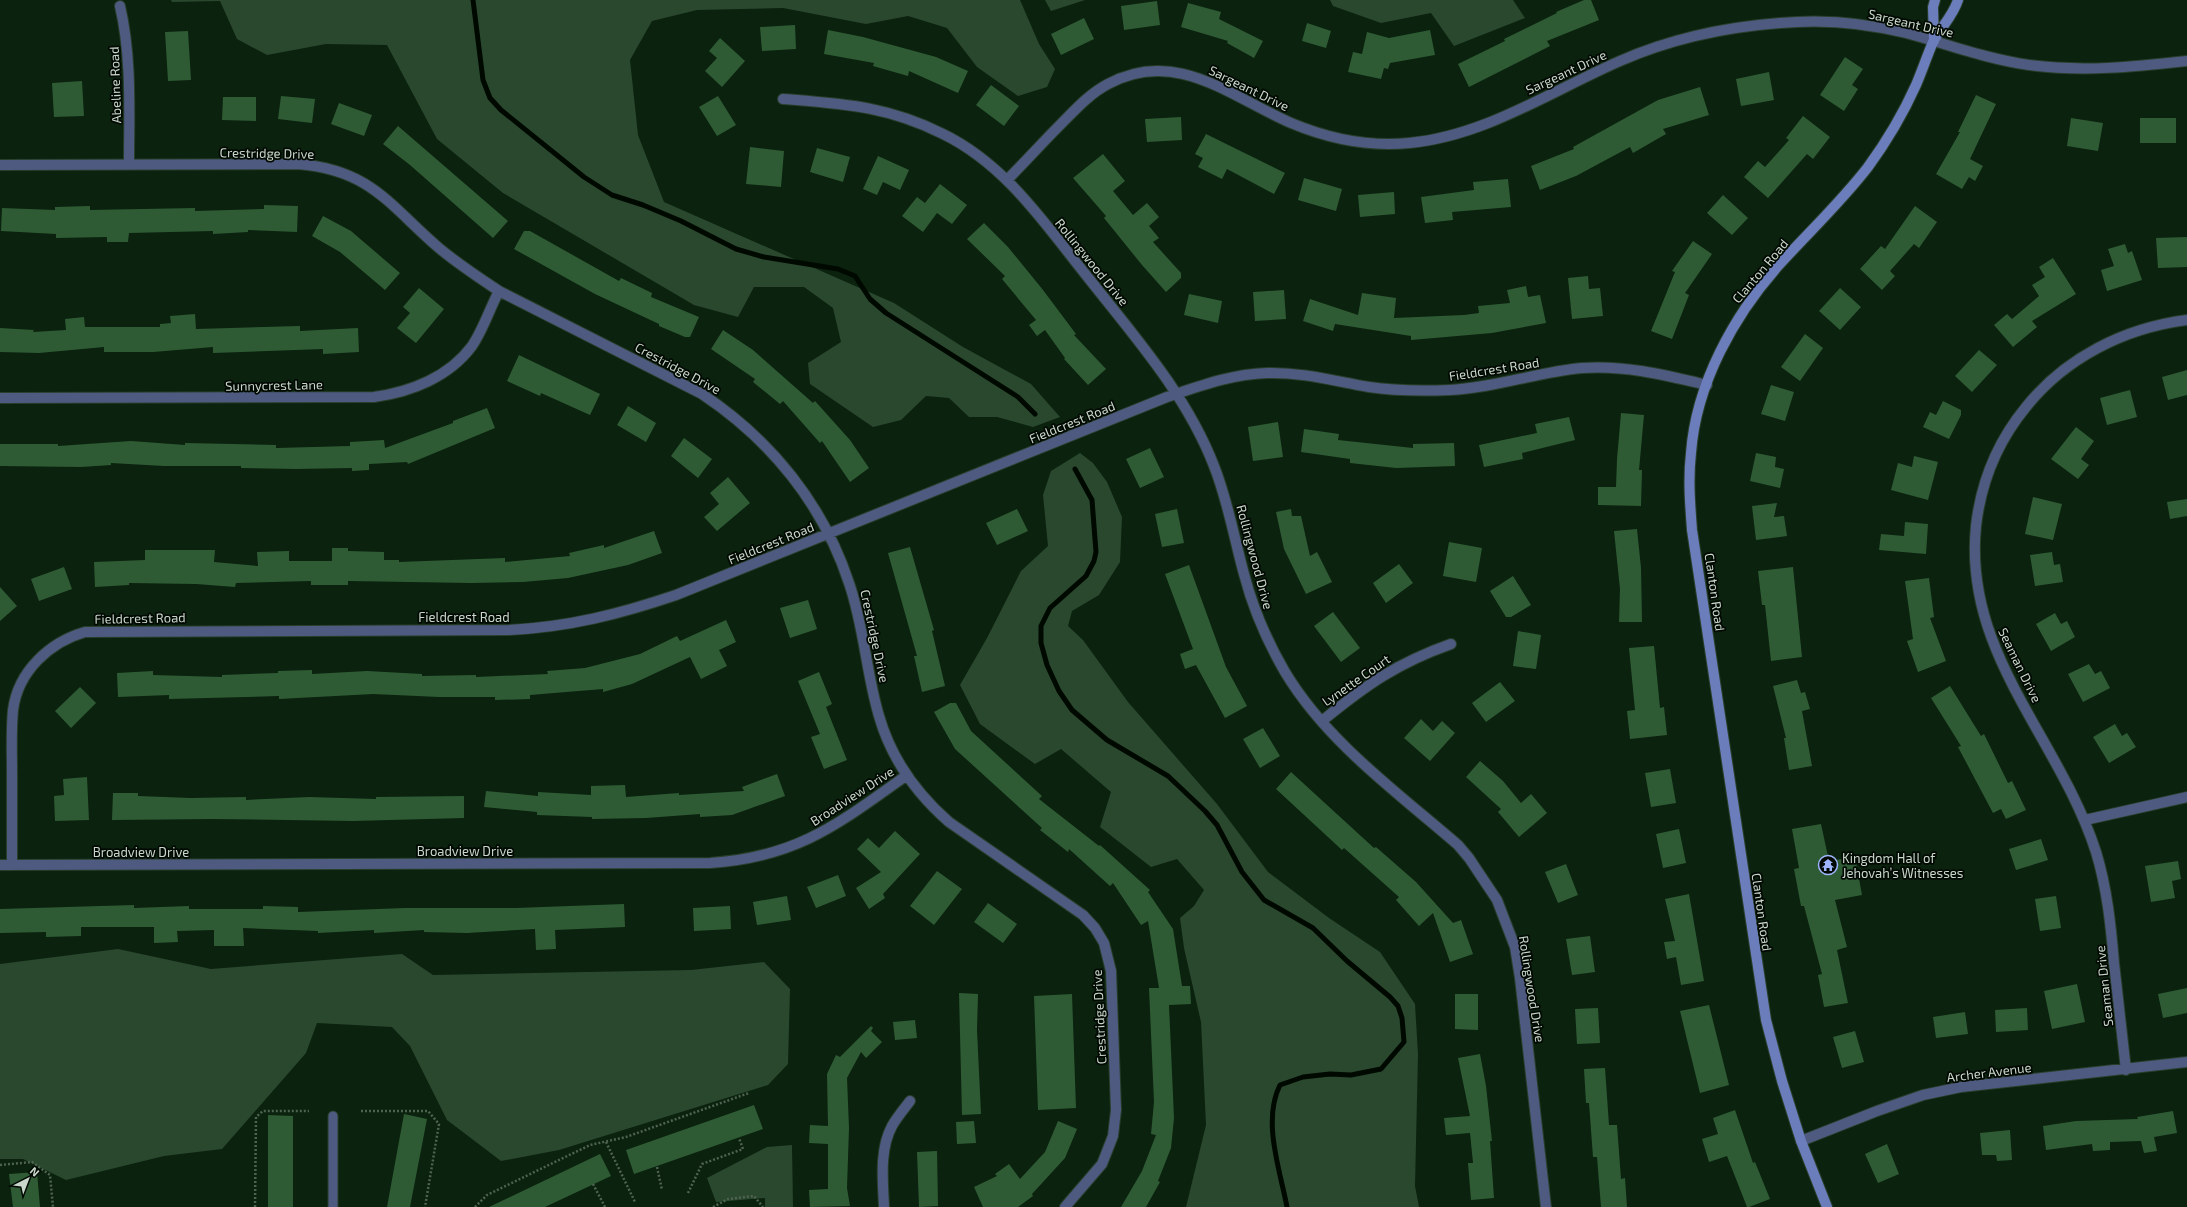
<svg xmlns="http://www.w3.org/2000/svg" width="2187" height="1207" viewBox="0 0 2187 1207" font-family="'Exo 2',sans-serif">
  <rect width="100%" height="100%" fill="#0b220e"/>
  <path fill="#2a482e" d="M171,0H1020L1039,44L1055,69L1047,87L1018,96L977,67L947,28L908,16L866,24L783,8L697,10L652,21L630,60L638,135L664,202L894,303L963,347L1031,384L1060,417L1033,427L997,417H969L949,398L926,396L901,420L873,427L810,384L808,363L841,342L833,308L804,287H754L738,317L694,305L503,193L437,139L387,45L326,44L267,55L237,39L220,1L172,2Z
    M1045,0H1085L1051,11Z
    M1330,0H1513L1525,18L1454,46L1431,13L1381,23L1333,6Z
    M1080,453L1093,463L1107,482L1122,517L1120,562L1099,595L1072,611L1068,626L1083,640L1128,702L1217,804L1268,872L1329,918L1380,952L1415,1004L1418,1054L1415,1186L1419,1207H1186L1206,1125L1201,1022L1184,948L1180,918L1194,906L1204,890L1177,859L1151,867L1100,827L1111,792L1061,749L1035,764L980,724L960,685L987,638L1021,571L1048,546L1043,495L1051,471Z
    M118,949L211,969L402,954L433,975L691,970L764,962L790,989L788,1064L768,1085L559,1150L501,1161L447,1120L410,1046L392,1027L317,1023L306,1053L222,1149L164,1156L66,1180L23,1159H0V964Z
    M792,1145L793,1207H765V1198L716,1202L707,1178L767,1147Z"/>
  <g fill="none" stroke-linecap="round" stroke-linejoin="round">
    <path stroke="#000900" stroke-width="5" d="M473,0L483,80L490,98L501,110L584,177L612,195L643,205L681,221L736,249L764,257L838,269L855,276L870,299L886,313L1018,397L1035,414
      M1075,469L1092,500L1096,552L1094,561L1086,576L1050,608L1041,626V643L1047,665L1059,691L1072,710L1107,740L1168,776L1205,811L1217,825L1242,872L1264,900L1313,928L1347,961L1390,997L1398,1006L1402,1018L1404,1042L1381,1069L1351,1075L1330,1074L1303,1077L1280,1085C1262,1121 1280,1170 1287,1207"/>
  </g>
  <path fill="#2e5b34" d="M1584,0H1591L1599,20L1547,41L1550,46L1469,87L1458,64L1505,41L1504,39L1557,13L1556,12Z
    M1157,1L1160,25L1124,30L1121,6Z
    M1188,3L1221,12L1219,19L1263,41L1254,58L1227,43L1228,41L1181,27Z
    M1084,18L1094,39L1061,55L1051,34Z
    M1307,23L1331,31L1326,48L1302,41Z
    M795,25L796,49L762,51L760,27Z
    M828,30L863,37L936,57L968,71L958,93L909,71L908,76L873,66L874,63L824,54Z
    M1430,30L1435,55L1390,63L1388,69L1384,68L1381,79L1348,72L1353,52L1362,54L1367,32L1389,38Z
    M188,31L191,80L168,81L165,32Z
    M720,38L745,61L722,87L705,71L717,58L709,51Z
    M1845,57L1863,69L1852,85L1858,89L1844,111L1820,95Z
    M1769,72L1774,100L1741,106L1736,79Z
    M82,81L84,116L54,117L52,83Z
    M991,85L1019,106L1004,126L976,105Z
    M1700,87L1709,115L1663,129L1666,134L1633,153L1630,147L1576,176L1540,190L1531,166L1574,149L1573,147L1658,100Z
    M1976,95L1996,104L1970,159L1983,166L1975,181L1969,177L1962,189L1936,174L1960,132H1958Z
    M281,96L315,99L312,123L278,119Z
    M718,96L736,125L717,136L699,107Z
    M223,97H256V121L222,120Z
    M339,103L372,115L364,136L331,124Z
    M1803,116L1830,137L1813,159L1807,154L1768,198L1744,177L1758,161L1765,167L1789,140L1786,138Z
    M1181,117L1182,140L1147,142L1145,119Z
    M2071,118L2103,123L2098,151L2067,146Z
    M2140,118H2176V143H2140Z
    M398,126L508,221L493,238L410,165L383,144Z
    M1206,134L1285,173L1274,194L1227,169L1222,179L1198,167L1203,158L1195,154Z
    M750,147L784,151L781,187L746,184Z
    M817,148L850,157L843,182L810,172Z
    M1103,154L1125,181L1113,191L1133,215L1147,203L1159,217L1149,226L1159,238L1153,242L1181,273V278L1166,292L1142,265L1104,218L1106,216L1073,178Z
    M878,156L909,170L900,190L883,182L877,195L863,189Z
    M1304,178L1342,189L1336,211L1298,200Z
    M1508,179L1511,207L1452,212L1453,220L1425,223L1421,197L1474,190L1473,182Z
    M940,184L967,205L952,224L937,213L923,232L902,216L917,197L925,203Z
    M1394,192L1395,214L1360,217L1358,195Z
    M1723,195L1748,218L1732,235L1707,213Z
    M264,205L298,206L297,232L248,230V232L213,234V231L129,233L128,242H107V237L56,238V234L1,231L2,208L55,210V207L90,206V210L195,208V211L264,209Z
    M1915,206L1937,222L1919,248L1914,244L1890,271L1895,276L1882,290L1860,269L1881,246L1885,249Z
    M323,216L351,231L400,273L385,290L340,252L312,236Z
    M984,223L1008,247L1043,290L1076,334L1074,335L1106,369L1088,385L1064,359L1065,358L1045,330L1037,336L1029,325L1036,320L1002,279L1005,276L967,239Z
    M524,231H530L619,281L621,278L652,293L651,297L699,317L690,337H685L659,326V324L595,294L514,249Z
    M2187,237V267L2158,268L2156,238Z
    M1693,241L1712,254L1685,293L1689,295L1672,339L1651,331L1675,272L1672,271Z
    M2125,244L2128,253L2132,251L2142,280L2107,291L2101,270L2114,266L2108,249Z
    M2053,258L2076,294L2032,321L2037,327L2013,347L1994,325L2007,314L2012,319L2039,296L2032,285L2045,277L2039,267Z
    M1588,276L1589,289L1600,288L1603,316L1572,319L1568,278Z
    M1526,286L1528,297L1540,295L1546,323L1492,333L1411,340V336L1335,324L1333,331L1303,321L1310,299L1358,315L1362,293L1396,298L1394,318L1464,315L1479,313L1478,306L1510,303L1507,290Z
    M419,288L444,309L416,343L397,328L410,313L403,307Z
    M1840,288L1861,307L1840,330L1819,311Z
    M1284,290L1286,319L1255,321L1253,292Z
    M1189,294L1222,301L1218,323L1184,315Z
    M195,314L196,329L300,326V331L358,328L359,352L323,354V349L213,353V347L153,352H104V347L39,353L0,352V328L34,330L33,332L66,330L65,319L84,317L85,327H160V324L171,323L170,316Z
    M723,330L753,350L813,403L815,401L850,440L869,468L850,482L822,441L820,443L783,401L780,404L753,382L755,379L711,349Z
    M1805,334L1823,348L1800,381L1781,367Z
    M1979,350L1997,365L1972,392L1955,376Z
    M519,355L600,394L590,415L541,393L540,396L507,381Z
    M2187,370V395L2168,400L2162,377Z
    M1771,385L1794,392L1785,421L1761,414Z
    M2130,390L2137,417L2107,425L2100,398Z
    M1943,401L1961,410V415L1949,439L1923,427L1930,412L1936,415Z
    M628,406L656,423L646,442L617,425Z
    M487,408L495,428L408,464L407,462L369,464V470L352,471V468L296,469L241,468V466H164L111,463V465L81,467L0,466V444H58V446L131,441L185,445V443L276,445V448L350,446V442L384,440L385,448L453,423V421Z
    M1621,413L1644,415L1639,470H1642L1641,506L1598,505V487H1616L1617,459Z
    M1569,417L1575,440L1522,453L1523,459L1484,467L1479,445L1537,433L1535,424Z
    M1278,422L1283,457L1253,461L1248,427Z
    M2076,427L2094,441L2081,459L2089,465L2078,479L2051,459Z
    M1304,429L1339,434L1338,440L1413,448V444L1454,443L1455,466L1396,468L1350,463V459L1301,452Z
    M684,438L712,459L698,478L671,456Z
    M1150,448L1164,477L1140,488L1126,459Z
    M1756,453L1776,457L1775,467L1784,469L1780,488L1750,481Z
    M1914,456L1938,462L1928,500L1891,490L1898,463L1912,467Z
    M728,477L750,503L717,531L704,517L719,504L710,493Z
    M2033,497L2062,504L2053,540L2025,534Z
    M2187,499V516L2170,519L2167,502Z
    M1777,503L1774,517L1784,516L1787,536L1756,540L1752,506Z
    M1017,509L1028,531L997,545L986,523Z
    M1177,509L1184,543L1162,547L1155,514Z
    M1291,509L1292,516H1301L1310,556L1317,552L1332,582L1306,594L1284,549L1276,512Z
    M1905,522L1928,524L1926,554L1879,550L1881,534L1904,536Z
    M1637,529L1641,568L1642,622H1619L1620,589L1614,531Z
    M654,531L662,553L628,565L568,578L523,582L471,583L348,581V585H311V581L236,583L235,587L196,584L129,583V585L95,587L94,562L145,560V550H215L214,562L258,566L257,552L289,551V561H332V548H348V551L384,552V560H399V562L505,558V562L570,556L569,553L604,545V548Z
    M1449,542L1482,548L1476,582L1443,576Z
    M910,547L934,630L932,631L945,686L922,692L914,656H917L888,553Z
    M2052,552L2054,565L2060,564L2063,582L2035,586L2030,555Z
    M1399,564L1413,583L1386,603L1373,583Z
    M1189,565L1226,667L1247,706L1225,718L1196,665L1185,669L1180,654L1193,649L1165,574Z
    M64,567L72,589L39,601L31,579Z
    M1793,567L1802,657L1771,661L1765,605H1762L1758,571Z
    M1513,576L1531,605L1511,617H1506L1490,591Z
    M1929,578L1934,617L1930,618L1946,661L1918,672L1907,641L1913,639L1905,581Z
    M0,587L17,606L0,621Z
    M808,600L817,629L790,638L780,608Z
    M1333,612L1360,648L1341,662L1314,626Z
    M2055,613L2061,624L2067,621L2075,637L2051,651L2036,624Z
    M726,620L736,642L719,650L727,666L701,679L690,657L632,684L603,692V689L530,695V699L495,700V697H439L373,694L279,699V696L169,699V695L118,697L117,673L153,671V675L222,677V675L278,673V671L312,670V674L367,671L422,674V676L476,675V677L548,674L547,671L585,668L640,654L677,636L680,641Z
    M1518,631L1541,635L1536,669L1513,666Z
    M1654,646L1660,708L1664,707L1667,735L1630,739L1627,711L1635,710L1629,648Z
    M2089,664L2095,674L2101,671L2110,688L2083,702L2068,674Z
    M819,672L832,704L826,707L847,760L824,769L811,737L820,734L798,681Z
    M1797,680L1801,693L1805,692L1810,709L1802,711L1812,766L1789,770L1784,738H1786L1773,686Z
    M1500,682L1515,701L1486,722L1472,703Z
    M1950,686L1981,736L1984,734L2008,783L2012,781L2026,810L2006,819L2001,809L1993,813L1958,747L1961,746L1931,698Z
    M80,687L96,703L71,728L55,711Z
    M950,703H956L971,731L1042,796L1039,799L1099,846L1100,845L1150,890L1148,892L1173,929L1182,986H1190L1191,1004L1169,1005L1174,1118L1171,1148L1158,1181L1160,1182L1146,1207H1121L1142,1171L1156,1135L1151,1134L1154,1102L1149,988H1159L1148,921L1141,925L1113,883L1110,886L1069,849L1068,852L1040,830L1042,828L955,749L934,712Z
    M1421,719L1433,731L1442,721L1455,733L1430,761L1404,738Z
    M2115,724L2122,736L2127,733L2136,747L2109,763L2093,737Z
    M1263,728L1280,756L1260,768L1243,739Z
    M1480,761L1503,781L1521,803L1531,794L1547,813L1519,837L1498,812L1501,809L1466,777Z
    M1670,769L1676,803L1651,807L1645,773Z
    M1291,772L1374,848L1376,847L1416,882L1453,923L1461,920L1473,954L1450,962L1433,913L1419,926L1396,900L1399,897L1344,848L1342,850L1276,789Z
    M777,774L785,796L732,815L700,817V814L646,818L592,819V817L537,815V812L484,807L486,791L538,796V792L591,795V786L625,785L626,797L679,793V795L744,791L742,787Z
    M87,777L89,820L55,821L54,796L64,795L63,779Z
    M113,793H138V796L191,798L246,797V800L309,797L376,799V797L464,796V818L353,821L212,819L112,820Z
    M1821,824L1829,861L1855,857L1862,895L1835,900L1847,947L1837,950L1848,1003L1824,1007L1818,975L1822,974L1804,906H1801L1794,869L1799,868L1792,829Z
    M1679,829L1686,863L1663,868L1656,834Z
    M895,831L920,854L883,894L885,898L869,909L856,888L881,872L857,849L868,838L879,848Z
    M2041,839L2048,860L2016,870L2009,849Z
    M2178,861L2181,879L2172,881L2175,898L2151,902L2145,866Z
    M1566,864L1578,895L1558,903L1545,872Z
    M937,871L962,889L934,925L910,906Z
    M838,875L846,896L816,908L807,887Z
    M1689,894L1704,981L1681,985L1676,957L1667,959L1664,942L1675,941L1665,899Z
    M787,896L791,920L757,925L753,902Z
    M2056,896L2061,928L2040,931L2035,899Z
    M988,903L1017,924L1003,943L974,922Z
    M624,904L625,927L555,930L556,949L536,950L535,929L467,933L424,932V930L374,933V930L318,933V931L243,928L244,946H214V930L177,931L178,942L154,943V927H81V936L46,937V932L0,933V909L134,905V908L189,906V909H263V906L298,907V912L405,908H516Z
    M730,906L731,929L694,931L693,908Z
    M1590,936L1595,972L1572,975L1566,939Z
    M2077,984L2085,1022L2052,1029L2044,991Z
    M2187,988V1013L2163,1018L2158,994Z
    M959,993L978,994L977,1030L981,1114L962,1115Z
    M1072,994L1076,1108L1038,1110L1034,996Z
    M1455,994H1478V1030L1455,1029Z
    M1709,1005L1729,1085L1700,1093L1680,1011Z
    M1598,1008L1600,1043L1577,1044L1575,1009Z
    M2027,1008L2028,1030L1996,1032L1995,1010Z
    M1965,1012L1968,1034L1936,1038L1933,1017Z
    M915,1020L917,1038L895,1040L893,1022Z
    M871,1026L873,1028L871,1031L882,1042L866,1058L861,1052L847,1078L849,1128L847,1188L850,1206L810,1207L809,1190L828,1189V1144L809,1143L810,1125L828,1126L827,1074L836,1055L840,1057Z
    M1855,1031L1864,1062L1842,1068L1833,1037Z
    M1480,1054L1486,1086L1492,1141H1490L1494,1198L1471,1200L1468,1163H1473L1470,1133L1446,1135L1444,1118L1470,1116L1458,1058Z
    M1605,1068L1609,1125H1617L1621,1179L1625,1178L1627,1207H1601L1597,1157H1593L1589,1103H1586L1584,1069Z
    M754,1105L763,1129L634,1174L626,1150Z
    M1735,1110L1753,1163L1755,1162L1770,1199L1749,1207H1747L1727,1156L1709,1162L1702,1139L1718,1134L1713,1118Z
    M2173,1111L2177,1133L2154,1137L2157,1151L2144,1153L2141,1141L2110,1142V1150L2093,1151L2092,1144L2046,1150L2043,1126L2076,1121L2138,1119L2137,1117Z
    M404,1114L427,1119L410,1207H387Z
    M268,1115L293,1116V1207H268Z
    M974,1121L976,1143L957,1144L956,1122Z
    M1058,1121L1077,1129L1065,1158L1032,1194L1033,1196L1018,1207H983L974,1187L997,1176L995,1174L1009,1164L1020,1179L1045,1152Z
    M2010,1130L2012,1160L1997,1161L1996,1155H1982L1980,1133Z
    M1887,1144L1899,1174L1878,1183L1865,1154Z
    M937,1151L938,1206L919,1207L917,1152Z
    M600,1154L611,1176L545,1207H489Z
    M37,1172L40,1207H13L9,1174Z"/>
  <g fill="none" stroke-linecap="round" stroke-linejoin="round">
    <g stroke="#293f2c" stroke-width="11">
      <path id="service" d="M333,1116V1207"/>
    </g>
    <g stroke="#293f2c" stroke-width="12">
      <path id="minor" d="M120,6C132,58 129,112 129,164
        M783,99C844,104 887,106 943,134C1007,165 1047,227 1090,280C1136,338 1187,396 1214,466C1228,501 1234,538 1244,574C1253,609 1267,641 1285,672C1327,742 1397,792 1458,845L1469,858L1497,900L1515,947L1520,978L1546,1207
        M0,165L298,164C371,170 389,205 439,248C458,264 478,277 499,291L702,394C771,440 823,504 849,583C864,626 866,672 879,716C891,758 917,794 949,822L1083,915L1095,928L1104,943L1111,971L1116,1110L1113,1136L1102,1164L1065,1207
        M1007,180C1025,162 1042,143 1060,125C1075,110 1089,94 1108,84C1176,47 1231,97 1291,123C1327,138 1369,147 1409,143C1485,136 1551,91 1620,61C1670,39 1727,27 1780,23C1822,19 1866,23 1906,33C1947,44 1987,59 2029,65C2082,72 2134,67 2187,61
        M0,398L374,397C411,392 449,377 472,346C483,330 490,308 499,291
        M1322,721C1366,685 1397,663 1451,644
        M2085,820L2187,797
        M12,864C12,834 12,804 12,773C12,752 11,730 13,710C18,671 50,642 85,632L509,630C569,627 620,614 676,595L1167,397C1200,386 1232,374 1267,373C1302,372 1334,381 1369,387C1395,391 1423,391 1450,390C1495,388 1537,372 1582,368C1625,365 1665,375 1707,385
        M0,865L710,863C798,857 838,824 907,775
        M2126,1070C2122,1034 2118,998 2114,963C2111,926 2107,888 2096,852C2059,737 1963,654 1976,526C1981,482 1998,441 2026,407C2065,358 2124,328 2187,320
        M1801,1141L1877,1111L1923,1095L1961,1087L2187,1062
        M884,1207C883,1182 879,1150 892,1126C897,1117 904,1109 910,1101"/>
    </g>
    <g stroke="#293f2c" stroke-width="12">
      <path id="secondary" d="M1934,41L1933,7L1935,0
        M1827,1207L1801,1141L1782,1081L1766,1020L1692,530C1690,504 1688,479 1691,453C1696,384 1734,315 1779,265C1809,232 1841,202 1868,167C1887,141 1903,114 1916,85C1922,71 1927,56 1933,42C1941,27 1953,16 1958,0"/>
    </g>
    <path stroke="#4f6351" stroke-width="2.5" stroke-dasharray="2 2" stroke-linecap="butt" d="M361,1111H428L439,1124L425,1207
      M606,1142L635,1202
      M0,1165L32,1162L50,1175L53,1207
      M657,1167L662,1190
      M593,1184L605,1207
      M688,1193L702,1164L743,1149L739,1138
      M255,1207L256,1117L263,1111H309
      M475,1207L487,1195L590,1145L626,1137L749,1093
      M713,1207L728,1199L754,1196L763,1207"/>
    <use href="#service" stroke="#4f5a80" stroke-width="9"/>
    <use href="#minor" stroke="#4f5a80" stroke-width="10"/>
    <use href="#secondary" stroke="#6b7dba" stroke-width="10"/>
  </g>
  <defs>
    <g id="temple-ring" transform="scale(1)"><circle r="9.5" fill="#020903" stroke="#9eb4fd" stroke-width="1.5"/><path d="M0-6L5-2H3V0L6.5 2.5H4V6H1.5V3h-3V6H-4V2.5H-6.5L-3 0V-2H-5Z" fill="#9eb4fd"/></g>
  </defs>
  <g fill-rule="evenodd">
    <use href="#temple-ring" x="1828" y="865"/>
  </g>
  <g text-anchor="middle" stroke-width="3.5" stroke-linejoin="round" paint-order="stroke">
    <g font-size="13" fill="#c9d7ca" stroke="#020903">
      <text transform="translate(1911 23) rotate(13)" y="5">Sargeant Drive</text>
      <text transform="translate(1566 72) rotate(-25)" y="5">Sargeant Drive</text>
      <text transform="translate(115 85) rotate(-92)" y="5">Abeline Road</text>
      <text transform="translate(1249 88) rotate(26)" y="5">Sargeant Drive</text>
      <text transform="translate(267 153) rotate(1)" y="5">Crestridge Drive</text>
      <text transform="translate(1092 262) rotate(51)" y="5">Rollingwood Drive</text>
      <text transform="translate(1760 271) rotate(-50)" y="5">Clanton Road</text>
      <text transform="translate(678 368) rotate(28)" y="5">Crestridge Drive</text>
      <text transform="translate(1494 369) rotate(-9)" y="5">Fieldcrest Road</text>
      <text transform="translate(274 385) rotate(-1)" y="5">Sunnycrest Lane</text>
      <text transform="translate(1072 422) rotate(-22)" y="5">Fieldcrest Road</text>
      <text transform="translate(771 543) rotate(-22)" y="5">Fieldcrest Road</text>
      <text transform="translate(1255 557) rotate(75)" y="5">Rollingwood Drive</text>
      <text transform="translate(1715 592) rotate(82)" y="5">Clanton Road</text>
      <text x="464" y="622">Fieldcrest Road</text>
      <text transform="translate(140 618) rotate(-1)" y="5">Fieldcrest Road</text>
      <text transform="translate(875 636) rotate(78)" y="5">Crestridge Drive</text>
      <text transform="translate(2020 665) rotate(64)" y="5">Seaman Drive</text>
      <text transform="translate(1356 680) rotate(-35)" y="5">Lynette Court</text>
      <text transform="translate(852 796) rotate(-33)" y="5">Broadview Drive</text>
      <text x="465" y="856">Broadview Drive</text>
      <text x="141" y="857">Broadview Drive</text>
      <text transform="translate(1762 912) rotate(82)" y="5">Clanton Road</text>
      <text transform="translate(2104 986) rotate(-96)" y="5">Seaman Drive</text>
      <text transform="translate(1532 989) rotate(81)" y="5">Rollingwood Drive</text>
      <text transform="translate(1099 1017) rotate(-93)" y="5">Crestridge Drive</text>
      <text transform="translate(1989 1072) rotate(-7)" y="5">Archer Avenue</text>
    </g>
    <g font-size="13" fill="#c9d7ca" stroke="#020903" text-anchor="start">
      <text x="1842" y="863">Kingdom Hall of<tspan x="1842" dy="15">Jehovah’s Witnesses</tspan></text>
    </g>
  </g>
  <g transform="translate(28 1179) rotate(42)" stroke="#020903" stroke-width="3" paint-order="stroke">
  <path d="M0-3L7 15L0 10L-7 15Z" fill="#c9d7ca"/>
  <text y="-6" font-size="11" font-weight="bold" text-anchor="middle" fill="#c9d7ca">N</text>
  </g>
</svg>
